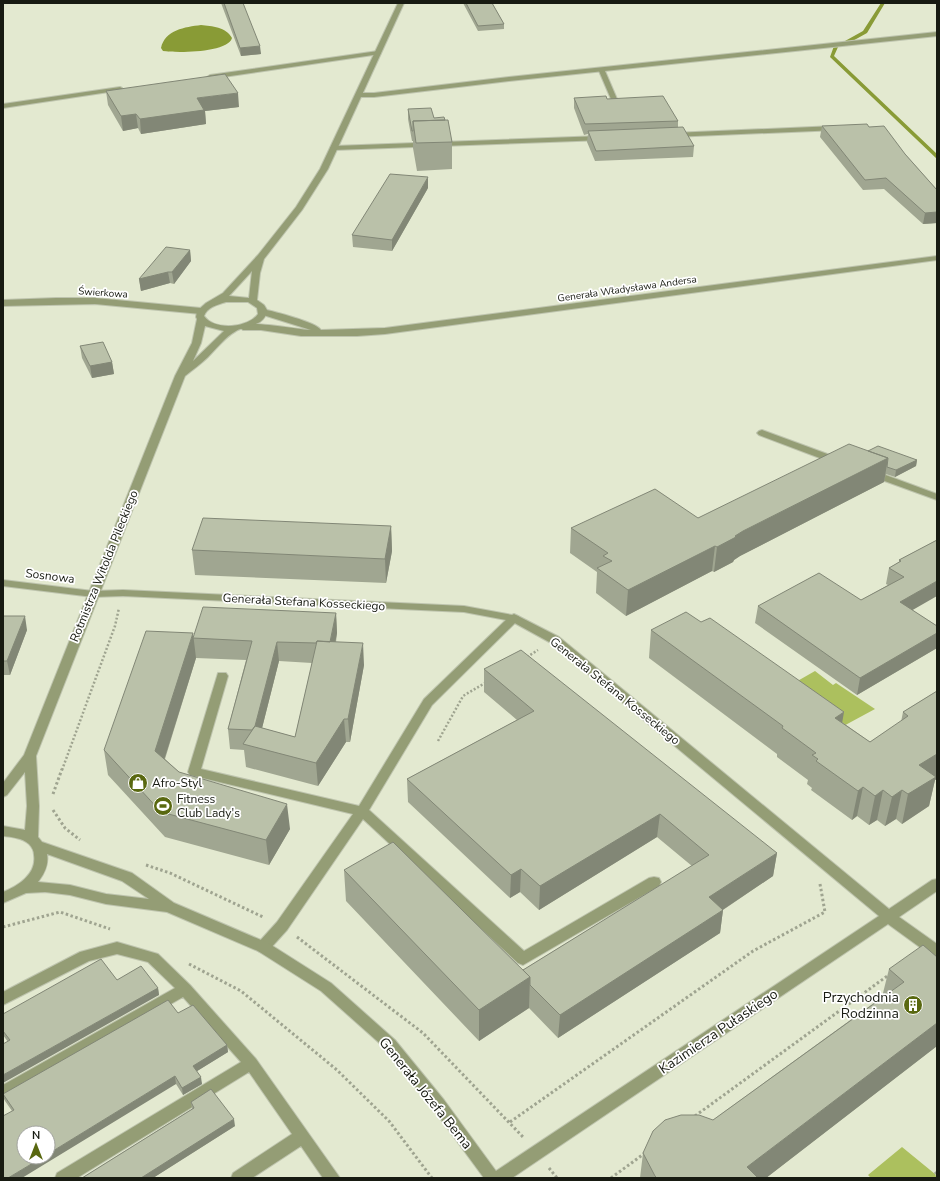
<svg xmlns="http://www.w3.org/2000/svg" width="940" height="1181" viewBox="0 0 940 1181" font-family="'Nunito Sans',sans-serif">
  <rect width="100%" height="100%" fill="#e3e9d0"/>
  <path fill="#acc05e" d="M815,671L833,685L836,683L875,709L838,729L787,687Z
    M902,1147L935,1174L937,1178H871L868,1175Z"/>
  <path fill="#899b36" d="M201,25C212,26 226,27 232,38C228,53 176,53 163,51L161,48C165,30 185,27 201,25Z"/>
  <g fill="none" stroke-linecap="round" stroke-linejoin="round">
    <path fill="#899b36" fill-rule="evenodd" d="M881,3H885L867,33L849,43H845V41L863,31Z
      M834,46L838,47L834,56L937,154V159L830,57Z"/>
    <g stroke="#bec4ae" stroke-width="2">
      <path id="service" d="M378,51L381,53L380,54L210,79L207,77L210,75Z
        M602,69L605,71L617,99L616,100L611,99L599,71Z
        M120,87L122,88V90L3,108V104Z
        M835,126L839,128L838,130L672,137L668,135L672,133Z
        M601,136L605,138L604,140L334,150L330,148L334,146Z
        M762,430L841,459L842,461L837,464L833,463L759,435L757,433L759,431Z
        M872,470L937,494V500L868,475L867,473Z
        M514,614L518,616L520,618L518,620L432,705L369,810L524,951L649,878L654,877L659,878L661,882L659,886L523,965L518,963L363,819L287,930L268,951L263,953L258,951L256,947L258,943L277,922L353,814L190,775L188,772L218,673H226L228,676L201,769L359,806L424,699L510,616Z
        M117,942L158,954L190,985L256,1059L340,1178H323L301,1146L252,1178H231L233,1173L292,1134L249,1072L77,1178H55L57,1173L241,1062L183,997L3,1100V1085L175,988L148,962L117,954L89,961L3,1005V992L80,952Z"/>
    </g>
    <g stroke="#bec4ae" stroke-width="2">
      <path id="minor" d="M937,32V36L509,81L374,97H358L355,95L358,93H374L509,77Z
        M937,256V260L385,334L357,336H301L261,330H243L239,327C247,319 297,330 311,330L260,314L259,312L260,310L263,309C275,312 316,322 321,330L385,328Z
        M56,298H95L201,308L205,311L201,314L95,304L3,306V300Z
        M3,580L93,591L123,590L464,606L518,616L559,637L889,909L932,880L937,879V891L899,917L937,944V958L932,956L888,924L512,1178H491L493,1173L879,916L551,643L511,621L464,612L123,596L93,597L3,586Z"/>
    </g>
    <g stroke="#bec4ae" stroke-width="2">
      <path id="tertiary" d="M398,3H404L328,169L302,210L264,259L260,273L257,300L264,305L267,310C265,327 246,325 236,331C225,337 217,348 208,357C201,364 192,370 185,376L36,756L39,806L38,837L42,842L132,873L174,903L268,943L331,983L395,1040L444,1100L501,1178H484L434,1110L385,1048L321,991L258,951L167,912L106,904L70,895L45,892L26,893L3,903V892C18,886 37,874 34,855C34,851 32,847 29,844C22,838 12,837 3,836V826L25,830L27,806L25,772L7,795L3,797V783L24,755L175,376L192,343L197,319L196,317L197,311L206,303L223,293L258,255L296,207L320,169ZM252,271L249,298L229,296ZM226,302H248L257,308L258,314C248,328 215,331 204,316C207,307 217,305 226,302ZM205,326L224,331L193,361L201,343ZM47,854L122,881L149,899L106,894L70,885L38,882C44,874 49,865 47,854Z"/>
    </g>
    <path stroke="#9fa490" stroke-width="2.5" stroke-dasharray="2 2" stroke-linecap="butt" d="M527,657L538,650
      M438,741L463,696L485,683
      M62,770L115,626L119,608"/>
    <path stroke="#9fa490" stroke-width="3" stroke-dasharray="2.5 2.5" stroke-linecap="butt" d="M53,794L62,769
      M53,810L65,828L80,840
      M146,865L170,873L263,917
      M3,927L60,912L110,929
      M297,937L423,1033L523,1137
      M189,964L241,991L337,1070L389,1121L432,1178
      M695,1116L890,974
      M510,1122L753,951L825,912L820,884
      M549,1168L557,1178
      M935,1174L937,1172
      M611,1178L645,1153"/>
    <use href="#service" fill="#949d75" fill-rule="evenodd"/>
    <use href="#minor" fill="#949d75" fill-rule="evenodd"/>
    <use href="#tertiary" fill="#949d75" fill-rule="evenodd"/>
  </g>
  <path fill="#a0a691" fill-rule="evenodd" d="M221,3H243L261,54L241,56Z
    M463,3H492L504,24V29L478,31Z
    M106,91L239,107L205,111L206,124L141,134L138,128L123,131L108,105Z
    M574,98L607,99L678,121V128L694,146L693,157L595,161L587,142L588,134L584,135L574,108Z
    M408,109L434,118L445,120L452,142V169L417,171L413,148V141H412L408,119Z
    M822,126L869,127L905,154L937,190V223L923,224L884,189L863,190L820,137Z
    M428,188L392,251L353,247L352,235Z
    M190,250L191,261L174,284L170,283L141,291L139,279Z
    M80,346L112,362L114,374L92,378L82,358Z
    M868,451L917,460L916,466L895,477L886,474L884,482L740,556L734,560L733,562L714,572L712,571L626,616L596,593L597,572L570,553L571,528L698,518Z
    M391,526L392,551L386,583L195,575L192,550Z
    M937,540L912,610L937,626V648L857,695L755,623L758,606L861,600L888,585L886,584L889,568L899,562V560Z
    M336,613L337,633L336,642L364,665L350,742H346L318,786L246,767L244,750L230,749L228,729L246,660L196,658L165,759L179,772L290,829L269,865L165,837L108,775L104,750L193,638ZM279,661L312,663L295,737L262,728Z
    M3,616L27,630L10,675H3Z
    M651,630L842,722L870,742L901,722L903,712L937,691V779L935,780L929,806L902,824L896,819L885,826L877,820L869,825L857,816L852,820L811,790L812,788L807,784L808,780L777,757V754L649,658Z
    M484,669L777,853L773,876L723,910L720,933L558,1038L529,1008L479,1041L346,901L344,870L523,970L692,866L657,837L539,910L520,892L510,898L408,802L407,779L517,720L484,692Z
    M937,957V1046L766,1178H640L643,1153L713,1120L882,997L889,969Z
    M117,980L158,988L159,995L8,1042L3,1035V1014Z
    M178,1013L227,1045L228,1052L197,1071L202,1084L183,1095L176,1084L12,1111L5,1101L3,1094Z
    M191,1102L235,1126L153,1178H82L192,1109Z"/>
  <path fill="#828776" d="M260,46L261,54L241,56L240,48Z
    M238,93L239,107L205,111L206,124L141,134L140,119L197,98Z
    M136,114L138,128L123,131L121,116Z
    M428,177V188L392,251V240Z
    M937,212V223L923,224L925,213Z
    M190,250L191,261L174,284L172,272Z
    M168,272L170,283L141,291L139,279Z
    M112,362L114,374L92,378L90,366Z
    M888,458L884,482L740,556L734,560L733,562L714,572L717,547L743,531Z
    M917,460L916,466L895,477L896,470Z
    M391,526L392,551L386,583L385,559Z
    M715,546L712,571L626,616L628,590Z
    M937,581V596L897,619L900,602Z
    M336,613L337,633L331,664L330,644Z
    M25,616L27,630L10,675L7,661Z
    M193,633L196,658L159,776L155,751Z
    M937,633V648L857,695L860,678Z
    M277,642L279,661L257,748L254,730Z
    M363,643L364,665L350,742L348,719Z
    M844,712L839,741L835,718Z
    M344,719L346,742L318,786L316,763Z
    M937,754V779L935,780L929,806L902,824L908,794L919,765Z
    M863,787L857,816L852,820L858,791Z
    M883,790L877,820L869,825L875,796Z
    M902,790L896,819L885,826L892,797Z
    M287,804L290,829L269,865L266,840Z
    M660,814L657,837L539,910L540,886Z
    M777,853L773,876L706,921L709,897Z
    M521,869L520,892L510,898L511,875Z
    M723,910L720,933L558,1038L560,1015Z
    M530,977L529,1008L479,1041V1010Z
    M158,988L159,995L3,1083V1075Z
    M937,1023V1046L766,1178H745L747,1167Z
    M227,1045L228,1052L194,1073L193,1066Z
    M175,1076L176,1084L22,1178H8L43,1157H48V1154Z
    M201,1077L202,1084L183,1095L182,1088Z
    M234,1119L235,1126L153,1178H141Z"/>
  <path fill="#bac1a9" stroke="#828776" d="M224,3H243L260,46L240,48Z
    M466,3H492L504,24L478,26Z
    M225,74L238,93L197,98L204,110L140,119L136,114L121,116L106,91Z
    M606,96L607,99L663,96L678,121L585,124L574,98Z
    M431,108L434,118L444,117L445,120L413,121V131H412L408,109Z
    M448,120L452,142L416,143L413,121Z
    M867,124L869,127L884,126L905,154L937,190V212L925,213L886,178L865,180L822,126Z
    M683,127L694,146L596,151L588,131Z
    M390,174L428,177L392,240L352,235Z
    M166,247L190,250L172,272H168L139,279Z
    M103,342L112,362L90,366L80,346Z
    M849,444L888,458L743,531L735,536L736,537L717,547L715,546L628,590L597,568L612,561L603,556L608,553L571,528L655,489L698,518Z
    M878,446L917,460L896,470L887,467L888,458L868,451Z
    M203,518L391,526L385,559L192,550Z
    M937,540V581L900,602L937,626V633L860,678L758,606L819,573L861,600L904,577L889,568L901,561L899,560Z
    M203,607L336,613L330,642L317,641L316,643L277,642L255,726L252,730L228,729L252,641L193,638Z
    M686,612L701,622L710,618L844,712L835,718L870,742L908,716L903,712L937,691V754L919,765L936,777L908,794L902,790L892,797L883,790L875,796L863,787L858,791L816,761L818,759L812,755L816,753L782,728L783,726L651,630Z
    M3,616H25L7,661H3Z
    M146,631L193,633L155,751L179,772L287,804L266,840L161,812L104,750Z
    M317,641L363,643L348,719H344L316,763L243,744L255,726L295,737Z
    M521,650L777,853L709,897L723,910L560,1015L530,985V977L523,970L709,855L660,814L540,886L521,869L511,875L407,779L534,711L484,669Z
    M393,842L530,977L479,1010L344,870Z
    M923,945L937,957V1023L747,1167L758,1178H657L655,1176L643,1153L653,1131L665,1120L681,1115H699L713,1120L904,982L889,969Z
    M101,959L117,980L141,966L158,988L3,1075V1044L10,1040L3,1031V1014Z
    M168,1000L178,1013L193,1005L227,1045L193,1066L201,1077L182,1088L175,1076L48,1154V1133H24V1157H43L8,1178H3V1116L14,1110L3,1094Z
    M211,1089L234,1119L141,1178H82L194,1108L191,1102Z"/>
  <defs>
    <g id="shop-disc" transform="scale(1)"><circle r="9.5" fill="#596810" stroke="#fff"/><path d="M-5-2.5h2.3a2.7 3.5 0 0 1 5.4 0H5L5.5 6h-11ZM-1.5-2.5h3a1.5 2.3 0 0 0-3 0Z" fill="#fff"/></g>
    <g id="stadium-disc" transform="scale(1)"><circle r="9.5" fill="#596810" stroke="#fff"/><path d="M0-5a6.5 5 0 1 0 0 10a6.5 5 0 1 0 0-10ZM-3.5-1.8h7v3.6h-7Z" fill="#fff"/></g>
    <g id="building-disc" transform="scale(1)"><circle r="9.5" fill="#596810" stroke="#fff"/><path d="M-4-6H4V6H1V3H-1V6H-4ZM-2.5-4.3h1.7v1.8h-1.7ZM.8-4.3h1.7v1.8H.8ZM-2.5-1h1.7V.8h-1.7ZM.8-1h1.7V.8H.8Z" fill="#fff"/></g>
  </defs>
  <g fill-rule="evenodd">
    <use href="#shop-disc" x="138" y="783"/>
    <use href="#stadium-disc" x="163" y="806"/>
    <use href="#building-disc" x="913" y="1005"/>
  </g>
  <g text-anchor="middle" stroke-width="3.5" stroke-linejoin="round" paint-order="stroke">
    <g font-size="10" fill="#181b12" stroke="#fff">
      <text transform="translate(627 288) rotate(-8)" y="4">Generała Władysława Andersa</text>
      <text transform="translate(103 292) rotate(4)" y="4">Świerkowa</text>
    </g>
    <g font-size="12" fill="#181b12" stroke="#fff">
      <text transform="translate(104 566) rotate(-68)" y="4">Rotmistrza Witolda Pileckiego</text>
      <text transform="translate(50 576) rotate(7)" y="4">Sosnowa</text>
      <text transform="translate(304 602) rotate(3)" y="4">Generała Stefana Kosseckiego</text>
      <text transform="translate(615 691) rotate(39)" y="4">Generała Stefana Kosseckiego</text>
    </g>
    <g font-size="12" fill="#181b12" stroke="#fff" text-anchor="start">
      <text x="152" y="787">Afro-Styl</text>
      <text x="177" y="803">Fitness<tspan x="177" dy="14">Club Lady's</tspan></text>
    </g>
    <g font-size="14" fill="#181b12" stroke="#fff" text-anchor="end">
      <text x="899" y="1002">Przychodnia<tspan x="899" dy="16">Rodzinna</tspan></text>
    </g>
    <g font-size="14" fill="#181b12" stroke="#fff">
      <text transform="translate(718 1031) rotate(-34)" y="5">Kazimierza Pułaskiego</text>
      <text transform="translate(426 1093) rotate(51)" y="5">Generała Józefa Bema</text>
    </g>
  </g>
  <rect width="940" height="1181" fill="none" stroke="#181b12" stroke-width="8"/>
  <g transform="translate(36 1145)"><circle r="19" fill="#ffffff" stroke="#a3a4a0"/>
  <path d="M0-3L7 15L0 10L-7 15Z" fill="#596810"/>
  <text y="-6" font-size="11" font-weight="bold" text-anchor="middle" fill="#181b12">N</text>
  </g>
</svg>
